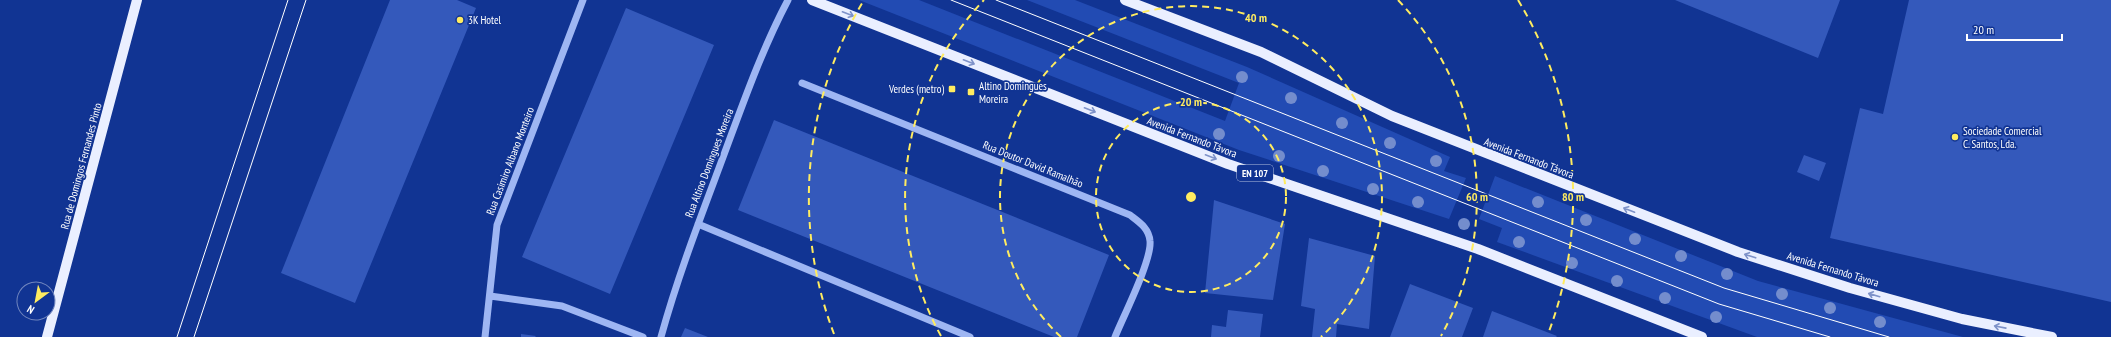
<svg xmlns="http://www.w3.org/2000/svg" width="2111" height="337" viewBox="0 0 2111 337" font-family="'PT Sans Narrow',sans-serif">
  <rect width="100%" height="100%" fill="#113493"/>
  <path fill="#224bb3" d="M859,0H919L1225,121L1239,83L1027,0H1075L1247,67L1450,157L1444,171L1466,178L1449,219L1239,150Z
    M1495,176L1758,281L1963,337H1757L1497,242L1502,228L1479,219Z"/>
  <path fill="#3459bb" d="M390,0H457L476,8L355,303L281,273Z
    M1675,0H1840L1818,58Z
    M1909,0H2111V302L1830,238L1860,108L1883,114Z
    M626,8L714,45L610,294L522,257Z
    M774,120L1109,255L1077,337H1054L738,210Z
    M1804,155L1826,163L1819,181L1797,172Z
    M1214,200L1285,224L1273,300L1205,293Z
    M1309,238L1375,256L1369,329L1337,324L1336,337H1312L1315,309L1301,306Z
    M1410,284L1473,308L1462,337H1390Z
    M1228,310L1263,314L1260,337H1211L1212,325L1226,327Z
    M1492,311L1557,336L1556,337H1483Z
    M685,328L708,337H681Z
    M521,334L536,336L535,337H521Z"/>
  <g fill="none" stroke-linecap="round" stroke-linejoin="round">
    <path stroke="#9eb6f3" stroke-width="7" d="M802,83L1130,215C1139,222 1149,228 1150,241C1152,260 1123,317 1115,337
      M698,224L970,337
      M490,296L562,306L643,337
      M485,337L497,225L583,0
      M661,337C677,279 698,224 719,168C740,112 760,53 788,0"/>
    <path stroke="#eaefff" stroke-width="10" d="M812,0L1228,164L1478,249L1702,337
      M1125,0L1261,52L1392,116L1738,252L1850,288L1962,319L2052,337
      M47,337L137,0"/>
    <path stroke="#fff" stroke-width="1" d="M951,0L1719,304L1830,337
      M996,0L1724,288L1889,337
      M177,337L288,0
      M194,337L306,0"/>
  </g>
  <g fill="#748dcd">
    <circle cx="1242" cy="77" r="6"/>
    <circle cx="1291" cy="98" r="6"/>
    <circle cx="1342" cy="123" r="6"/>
    <circle cx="1219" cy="134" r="6"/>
    <circle cx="1390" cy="143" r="6"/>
    <circle cx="1279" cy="156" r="6"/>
    <circle cx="1436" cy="161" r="6"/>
    <circle cx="1323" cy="171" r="6"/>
    <circle cx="1373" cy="189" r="6"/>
    <circle cx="1418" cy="202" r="6"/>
    <circle cx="1538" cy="202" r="6"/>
    <circle cx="1586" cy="220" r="6"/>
    <circle cx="1464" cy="224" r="6"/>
    <circle cx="1635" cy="239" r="6"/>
    <circle cx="1519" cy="242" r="6"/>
    <circle cx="1681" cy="256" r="6"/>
    <circle cx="1572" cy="263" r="6"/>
    <circle cx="1727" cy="274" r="6"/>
    <circle cx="1617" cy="281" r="6"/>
    <circle cx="1782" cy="294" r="6"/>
    <circle cx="1665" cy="298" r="6"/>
    <circle cx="1830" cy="308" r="6"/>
    <circle cx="1716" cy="317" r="6"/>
    <circle cx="1880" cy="322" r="6"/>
  </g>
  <defs><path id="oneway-shaft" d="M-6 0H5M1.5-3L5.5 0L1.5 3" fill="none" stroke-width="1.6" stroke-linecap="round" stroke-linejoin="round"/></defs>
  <g stroke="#7e92c9">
    <use href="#oneway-shaft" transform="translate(848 14) rotate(21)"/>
    <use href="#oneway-shaft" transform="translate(969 62) rotate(21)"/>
    <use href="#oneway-shaft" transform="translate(1090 110) rotate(21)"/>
    <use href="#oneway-shaft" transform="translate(1211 157) rotate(21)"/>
    <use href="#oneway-shaft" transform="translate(1629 210) rotate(-159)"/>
    <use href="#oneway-shaft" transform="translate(1750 256) rotate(-162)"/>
    <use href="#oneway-shaft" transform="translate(1874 295) rotate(-164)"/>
    <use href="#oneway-shaft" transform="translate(2000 327) rotate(-169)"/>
  </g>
  <g fill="none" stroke="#ffec60" stroke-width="2" stroke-dasharray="7 5">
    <circle cx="1191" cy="197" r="95"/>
    <path d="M1061 337A191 191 0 1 1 1321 337"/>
    <path d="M941 336A286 286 0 0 1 984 0M1398 0A286 286 0 0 1 1441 336"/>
    <path d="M834 334A382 382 0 0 1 864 0M1518 0A382 382 0 0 1 1548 334"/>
  </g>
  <g fill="#ffec60" stroke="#113493" stroke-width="1.5">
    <circle cx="460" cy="20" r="4"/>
    <rect x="948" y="85" width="8" height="8" rx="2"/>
    <rect x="967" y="88" width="8" height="8" rx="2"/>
    <circle cx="1955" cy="137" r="4"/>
  </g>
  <g text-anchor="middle" stroke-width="3.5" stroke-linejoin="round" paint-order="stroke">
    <rect fill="#113493" stroke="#b8c2df" stroke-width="1" x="1237" y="165" width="36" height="16" rx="3"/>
    <g font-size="10" font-weight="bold" fill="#fff">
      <text x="1255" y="177">EN 107</text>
    </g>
    <g font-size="11" fill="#fff" stroke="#113493" text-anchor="start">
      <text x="468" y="24">3K Hotel</text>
      <text x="979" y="90">Altino Domingues<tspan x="979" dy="13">Moreira</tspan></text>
      <text x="944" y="93" text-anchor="end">Verdes (metro)</text>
      <text x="1963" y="135">Sociedade Comercial<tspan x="1963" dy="13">C. Santos, Lda.</tspan></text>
    </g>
    <g font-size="11" fill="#fff" stroke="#113493">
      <text transform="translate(1192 137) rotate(21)" y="4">Avenida Fernando Távora</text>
      <text transform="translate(1529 158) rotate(21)" y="4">Avenida Fernando Távora</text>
      <text transform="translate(510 161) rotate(-69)" y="4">Rua Casimiro Albano Monteiro</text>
      <text transform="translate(709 163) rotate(-69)" y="4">Rua Altino Domingues Moreira</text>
      <text transform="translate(1033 164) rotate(22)" y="4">Rua Doutor David Ramalhão</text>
      <text transform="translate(81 166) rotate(-75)" y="4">Rua de Domingos Fernandes Pinto</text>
      <text transform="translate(1833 269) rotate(17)" y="4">Avenida Fernando Távora</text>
    </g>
  </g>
  <circle cx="1191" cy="197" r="6" fill="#ffec60" stroke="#113493" stroke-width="2"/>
  <g font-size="12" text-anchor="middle" font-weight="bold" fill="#ffec60" stroke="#113493" stroke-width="3.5" stroke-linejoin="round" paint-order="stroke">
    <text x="1256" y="22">40 m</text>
    <text x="1191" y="106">20 m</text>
    <text x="1477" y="201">60 m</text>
    <text x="1573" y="201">80 m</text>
  </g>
  <g transform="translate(36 301) rotate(212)"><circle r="19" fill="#113493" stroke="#7085be"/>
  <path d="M0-3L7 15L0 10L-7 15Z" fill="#ffec60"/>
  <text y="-6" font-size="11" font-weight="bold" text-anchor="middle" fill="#ffffff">N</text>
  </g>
  <path d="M1967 34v6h95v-6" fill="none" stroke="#ffffff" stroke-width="2"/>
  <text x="1973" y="34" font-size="12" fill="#ffffff" stroke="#113493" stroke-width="3" paint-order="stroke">20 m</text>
</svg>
